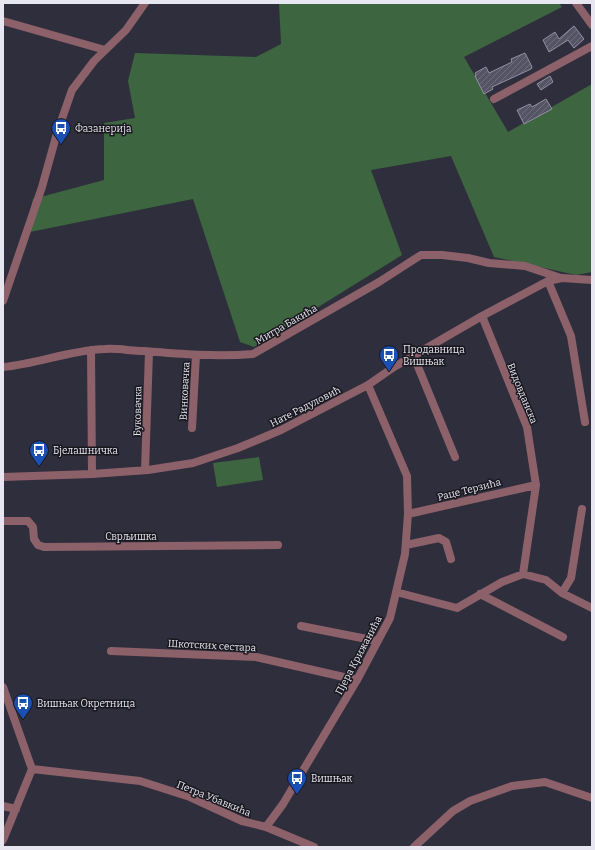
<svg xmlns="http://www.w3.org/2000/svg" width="595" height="850" viewBox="0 0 595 850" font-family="Bitter,serif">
  <defs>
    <pattern id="building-hatch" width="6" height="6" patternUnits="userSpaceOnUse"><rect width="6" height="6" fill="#555464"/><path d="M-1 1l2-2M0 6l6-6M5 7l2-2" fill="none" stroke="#6d6d7b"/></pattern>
  </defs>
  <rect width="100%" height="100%" fill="#2f2e3d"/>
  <path fill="#3d653f" d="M279,3H559L562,7L464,57L508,132L592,84V272L576,275L494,257L451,156L371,170L402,255L254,347L240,342L193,199L25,233L33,199L104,180V123L135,118L128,81L135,53L256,57L281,44Z
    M259,457L263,480L217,487L213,463Z"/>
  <path fill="url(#building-hatch)" stroke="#9291a3" d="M574,26L584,39L574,48L568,40L549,52L543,40L555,32L559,39Z
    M525,53L532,67L531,69L492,87L493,89L484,94L475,76L476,75L475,73L486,67L489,73L512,62L511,59Z
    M550,76L553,82L541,90L537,84Z
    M546,99L552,109L524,124L517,110L530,104L532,107Z"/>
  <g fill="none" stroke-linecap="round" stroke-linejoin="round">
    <path stroke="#8c6169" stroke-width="8" d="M576,3L592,25
      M3,21L105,50
      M494,99L592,46
      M548,281L571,336L585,422
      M3,301L42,187L57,133L72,90L94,61L126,30L145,3
      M482,316L527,427L536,485L523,574
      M91,350L92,474
      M414,357L455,457
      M3,367C37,364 70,350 105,349C118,348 131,351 144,351C180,354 217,357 253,354L379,282L421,255H442L468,258L489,263L525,266L561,278
      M192,428L196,355
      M145,470L149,352
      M3,477L92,474L148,470L193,463L238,448L281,430L368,385L394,367L482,316L548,281L562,278L592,280
      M408,514L536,485
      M3,521H28L33,527L34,539L38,545L44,547L278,545
      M406,545L439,538L446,542L451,559
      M396,592L457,608L502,582L523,574L546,580L562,593L592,608
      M562,593L571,578L582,509
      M480,594L563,637
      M301,626L377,641
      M111,651L256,657L357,680
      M3,687L32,769
      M32,769L140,781L190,797L242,821L266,827L314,847
      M3,806L16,809
      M266,827L283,804L357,680L390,618L405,554L408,514L407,476L368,385
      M3,840L32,769
      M414,847L453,811L470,801L512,786L545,782L592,798"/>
  </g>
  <defs>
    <g id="bus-pin" transform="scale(1)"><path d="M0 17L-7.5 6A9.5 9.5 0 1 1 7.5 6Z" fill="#1a4fb4" stroke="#18171e"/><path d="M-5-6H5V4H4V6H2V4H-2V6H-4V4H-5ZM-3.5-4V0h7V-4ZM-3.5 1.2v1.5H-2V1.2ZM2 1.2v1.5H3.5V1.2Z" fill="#fff"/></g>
  </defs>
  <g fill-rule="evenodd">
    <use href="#bus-pin" x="61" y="128"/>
    <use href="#bus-pin" x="389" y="355"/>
    <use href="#bus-pin" x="39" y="450"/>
    <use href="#bus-pin" x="23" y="703"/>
    <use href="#bus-pin" x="297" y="778"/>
  </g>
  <g text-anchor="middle" stroke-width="3" stroke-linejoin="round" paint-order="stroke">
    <g font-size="10" fill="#e8e7f1" stroke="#18171e" text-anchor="start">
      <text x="75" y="132">Фазанерија</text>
      <text x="403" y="353">Продавница<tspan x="403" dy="12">Вишњак</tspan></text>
      <text x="53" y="454">Бјелашничка</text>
      <text x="37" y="707">Вишњак Окретница</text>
      <text x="311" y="782">Вишњак</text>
    </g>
    <g font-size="10" fill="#e8e7f1" stroke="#18171e">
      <text transform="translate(286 324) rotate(-30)" y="4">Митра Бакића</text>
      <text transform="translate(184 391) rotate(-87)" y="4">Винковачка</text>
      <text transform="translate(523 393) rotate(68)" y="4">Видовданска</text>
      <text transform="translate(305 406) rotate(-27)" y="4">Нате Радуловић</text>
      <text transform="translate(137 411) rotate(-89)" y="4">Буковачка</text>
      <text transform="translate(469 489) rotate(-14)" y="4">Раце Терзића</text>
      <text x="131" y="540">Сврљишка</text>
      <text transform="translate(212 645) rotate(3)" y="4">Шкотских сестара</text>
      <text transform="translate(358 655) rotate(-62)" y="4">Пјера Крижанића</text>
      <text transform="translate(214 798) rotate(22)" y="4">Петра Убавкића</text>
    </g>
  </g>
  <rect width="595" height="850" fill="none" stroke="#e8e7f1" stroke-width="8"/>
</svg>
